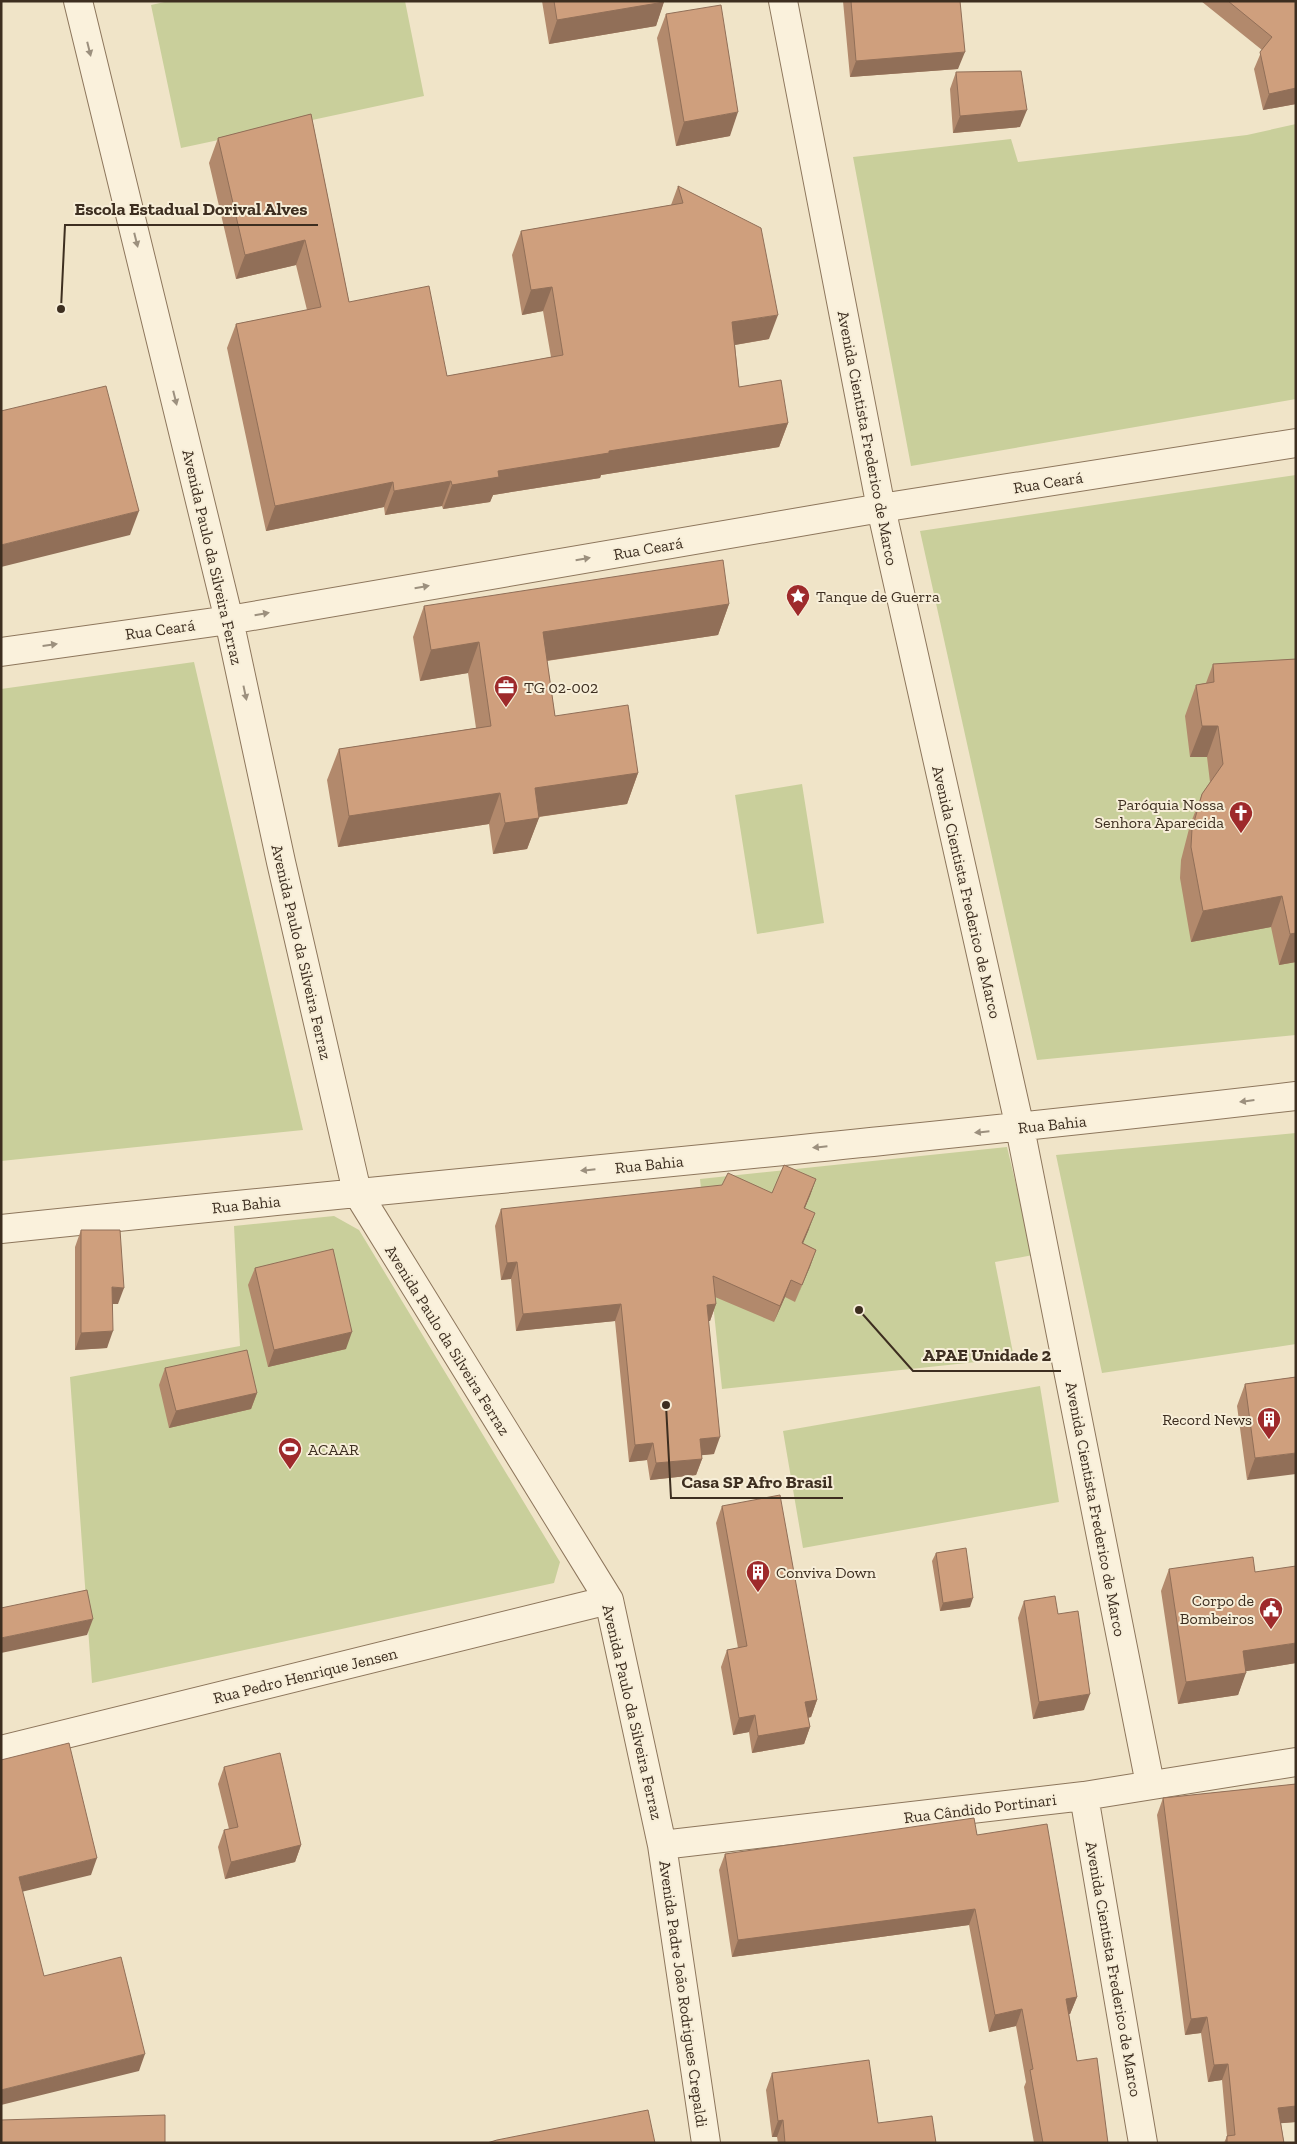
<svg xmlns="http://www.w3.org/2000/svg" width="1297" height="2144" viewBox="0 0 1297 2144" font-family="'Zilla Slab',serif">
  <rect width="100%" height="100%" fill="#f0e4c8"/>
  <path fill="#c9cf9b" d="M169,1H405L424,96L181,148L151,5Z
    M1296,124V399L911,466L853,157L1011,139L1018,162L1247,135Z
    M1296,475V1035L1037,1060L920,531Z
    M194,662L303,1130L1,1161V689Z
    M802,784L824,923L757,934L735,795Z
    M1296,1133V1344L1102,1373L1056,1155Z
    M1007,1147L1033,1255L995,1262L1014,1358L722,1389L700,1179Z
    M334,1216L359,1230L560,1562L554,1583L92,1683L70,1377L240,1346L234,1226Z
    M1040,1386L1059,1502L803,1548L783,1431Z"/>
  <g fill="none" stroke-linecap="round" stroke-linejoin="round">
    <g stroke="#8d765c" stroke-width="30">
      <path id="street" d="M78,1L229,620L281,862L357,1192L609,1600L662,1845L706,2143
        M783,1L881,508L1020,1128L1150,1784
        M1,652L229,620L881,508L1296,443
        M1,1229C433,1184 865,1146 1296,1096
        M1,1750L609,1600
        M1084,1796L1143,2143
        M662,1845L1084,1796L1296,1762"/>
    </g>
    <use href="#street" stroke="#faf1dc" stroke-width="28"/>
  </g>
  <path fill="#b2896c" d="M542,1H664L656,26L549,44Z
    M843,1H960L958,69L850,77Z
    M1201,1H1296V104L1263,110L1254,69L1262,50Z
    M666,14L730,136L676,146L657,38Z
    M956,72L1020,127L953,133L950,89Z
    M311,114L349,302L447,376L551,357L543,311L522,315L512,255L521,231L671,205L678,186L769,339L735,345L739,387L788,423L779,447L601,475L600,478L493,495L490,502L443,509L442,506L385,515L384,507L266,531L227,348L236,324L307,310L296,265L236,279L209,163L218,138Z
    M729,604L718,635L547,661L555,716L638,773L627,804L539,817L527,849L493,854L489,824L338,847L327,780L339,749L476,728L468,673L420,681L413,637L424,606Z
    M1296,659V962L1279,965L1271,927L1191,942L1180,878L1181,860L1190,825L1202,794L1210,782L1207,757H1190L1185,716L1196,685L1206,683L1213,664Z
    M816,1179L805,1208L809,1229L803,1243L816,1250L795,1302L785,1297L774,1322L715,1297L716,1304L710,1321H708L714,1454L702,1455V1459L696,1475L650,1480L647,1460L629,1462L615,1321L516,1331L511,1279L501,1280L495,1226L501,1209L772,1193Z
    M81,1230L118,1304H113L107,1348L75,1350V1247Z
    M255,1268L346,1349L268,1367L248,1285Z
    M165,1368L257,1393L251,1409L169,1428L159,1385Z
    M1296,1377L1247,1480L1237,1406L1245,1384Z
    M722,1506L817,1700L811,1717L808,1718L810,1727L804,1744L752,1753L749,1732L733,1735L721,1667L727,1650L738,1648L716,1523Z
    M936,1553L970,1607L940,1611L932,1561Z
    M1169,1569L1255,1572L1296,1663L1246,1671L1238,1695L1178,1704L1161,1591Z
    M1024,1601L1058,1614L1084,1710L1033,1719L1018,1618Z
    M224,1767L301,1845L295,1862L225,1879L218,1847L224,1830L229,1829L218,1784Z
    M1296,1784V2122L1281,2123L1284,2143H1224L1227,2136L1222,2080L1208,2082L1201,2033L1185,2035L1157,1815L1163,1798Z
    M977,1835L1077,1997L1070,2014H1069L1077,2061L1108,2143H1034L1024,2087L1026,2082L1016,2026L989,2032L969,1925L732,1957L719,1870L725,1854Z
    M772,2073L878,2123L936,2143H778L777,2137H772L766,2090Z"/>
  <path fill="#916f58" d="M664,2L656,26L549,44L557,20Z
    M965,52L958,69L850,77L856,61Z
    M1296,88V104L1263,110L1269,94Z
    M1027,110L1020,127L953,133L960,116Z
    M738,112L730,136L676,146L684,122Z
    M305,240L296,265L236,279L245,255Z
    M552,287L543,311L522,315L531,290Z
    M778,315L769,339L723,347L732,322Z
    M788,423L779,447L601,475L600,478L493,495L490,502L443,509L452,485L498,471L609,451Z
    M451,481L442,506L385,515L394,491Z
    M393,482L384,507L266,531L275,506Z
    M139,511L130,535L1,567V545Z
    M729,604L718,635L531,663L543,632Z
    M479,642L468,673L420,681L431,650Z
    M1202,726H1218L1207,757H1190Z
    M638,773L627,804L523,819L535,788Z
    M500,793L489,824L338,847L349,816Z
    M539,818L527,849L493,854L505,823Z
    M1282,896L1271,927L1191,942L1203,911Z
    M1296,933V962L1279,965L1290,934Z
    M816,1179L810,1196L798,1224L804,1208Z
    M815,1213L809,1229L796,1260L802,1243Z
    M816,1250L810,1267L795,1302L802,1285Z
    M517,1262L511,1279L501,1280L507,1263Z
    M791,1280L785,1297L774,1322L780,1306Z
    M112,1287L124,1288L118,1304H106Z
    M621,1304L615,1321L516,1331L523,1314Z
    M716,1304L710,1321H701L707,1305Z
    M113,1331L107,1348L75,1350L81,1333Z
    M352,1332L346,1349L268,1367L274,1350Z
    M257,1393L251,1409L169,1428L176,1411Z
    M720,1437L714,1454L694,1456L700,1439Z
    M653,1443L647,1460L629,1462L635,1445Z
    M1296,1453V1474L1247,1480L1255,1458Z
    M702,1459L696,1475L650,1480L656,1463Z
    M973,1598L970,1607L940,1611L943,1603Z
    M93,1619L87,1635L1,1653V1638Z
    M1296,1643V1663L1235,1673L1243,1651Z
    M1246,1673L1238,1695L1178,1704L1186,1682Z
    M1090,1694L1084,1710L1033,1719L1039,1702Z
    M817,1700L811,1717L799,1719L805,1702Z
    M755,1715L749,1732L733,1735L739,1718Z
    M810,1727L804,1744L752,1753L758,1736Z
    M301,1845L295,1862L225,1879L231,1862Z
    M97,1858L91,1875L13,1894L19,1877Z
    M975,1909L969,1925L732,1957L738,1940Z
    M1077,1997L1070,2014L1060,2016L1066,1999Z
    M1022,2009L1016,2026L989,2032L995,2015Z
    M1207,2017L1201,2033L1185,2035L1191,2019Z
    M145,2054L139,2071L1,2105V2090Z
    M1228,2064L1222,2080L1208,2082L1214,2065Z
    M1296,2106V2122L1272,2124L1278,2108Z
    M783,2120L777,2137H772L778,2121Z"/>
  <path fill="#cf9f7d" stroke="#916f58" d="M554,1H664V2L557,20Z
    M851,1H960L965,52L856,61Z
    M1228,1H1296V88L1269,94L1260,52L1272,37Z
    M721,5L738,112L684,122L666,14Z
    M1021,71L1027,110L960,116L956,72Z
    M311,114L349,302L429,286L447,376L563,355L552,287L531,290L521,231L683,203L678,186L761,228L778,315L732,322L739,387L781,380L788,423L609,451V453L498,471L499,477L452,485L451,481L394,491L393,482L275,506L236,324L321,307L305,240L245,255L218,138Z
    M106,386L139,511L1,545V411Z
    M723,560L729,604L543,632L555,716L628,705L638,773L535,788L539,818L505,823L500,793L349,816L339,749L491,726L479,642L431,650L424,606Z
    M1296,659V933L1290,934L1282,896L1203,911L1191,847L1192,829L1202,794L1223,764L1218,726H1202L1196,685L1214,682L1213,664Z
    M784,1165L816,1179L804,1208L815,1213L802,1243L816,1250L802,1285L791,1280L780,1306L713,1276L716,1304L707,1305L720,1437L700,1439L702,1459L656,1463L653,1443L635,1445L621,1304L523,1314L517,1262L507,1263L501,1209L722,1185L728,1173L772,1193Z
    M81,1230H120L124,1288L112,1287L113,1331L81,1333Z
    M333,1249L352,1332L274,1350L255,1268Z
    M247,1350L257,1393L176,1411L165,1368Z
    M1296,1377V1453L1255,1458L1245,1384Z
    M780,1495L817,1700L805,1702L810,1727L758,1736L755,1715L739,1718L727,1650L747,1646L722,1506Z
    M966,1548L973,1598L943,1603L936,1553Z
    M1253,1557L1255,1572L1296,1566V1643L1243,1651L1246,1673L1186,1682L1169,1569Z
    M87,1590L93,1619L1,1638V1608Z
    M1055,1596L1058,1614L1078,1611L1090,1694L1039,1702L1024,1601Z
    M69,1743L97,1858L19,1877L44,1976L121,1957L145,2054L1,2090V1760Z
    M280,1753L301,1845L231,1862L224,1830L238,1827L224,1767Z
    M1296,1784V2106L1278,2108L1284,2143H1227V2136L1235,2135L1228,2064L1214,2065L1207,2017L1191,2019L1163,1798Z
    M974,1818L977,1835L1047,1824L1077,1997L1066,1999L1077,2061L1097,2058L1108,2143H1043L1030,2070L1033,2069L1022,2009L995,2015L975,1909L738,1940L725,1854Z
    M869,2060L878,2123L932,2116L936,2143H785L783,2120L778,2121L772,2073Z
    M648,2110L655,2143H487L497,2140Z
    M165,2115V2143H1V2120Z"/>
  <defs><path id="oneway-solid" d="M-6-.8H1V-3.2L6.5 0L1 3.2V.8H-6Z" transform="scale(1.25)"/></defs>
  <g fill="#9c907e">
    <use href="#oneway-solid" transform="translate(89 49) rotate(76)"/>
    <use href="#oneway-solid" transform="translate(136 240) rotate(76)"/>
    <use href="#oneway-solid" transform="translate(175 398) rotate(76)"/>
    <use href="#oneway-solid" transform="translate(583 559) rotate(-10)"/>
    <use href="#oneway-solid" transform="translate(422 587) rotate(-10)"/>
    <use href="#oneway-solid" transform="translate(262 614) rotate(-10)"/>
    <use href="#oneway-solid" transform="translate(50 645) rotate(-8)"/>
    <use href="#oneway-solid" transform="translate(245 693) rotate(78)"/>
    <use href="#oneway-solid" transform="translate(1247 1101) rotate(173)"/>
    <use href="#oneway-solid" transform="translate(982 1132) rotate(174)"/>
    <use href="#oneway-solid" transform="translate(820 1147) rotate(174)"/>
    <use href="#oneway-solid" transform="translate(588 1170) rotate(174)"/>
  </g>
  <defs>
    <g id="sight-pin" transform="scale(1.25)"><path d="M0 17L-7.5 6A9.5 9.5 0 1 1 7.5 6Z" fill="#9e2a2b" stroke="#f7eed8"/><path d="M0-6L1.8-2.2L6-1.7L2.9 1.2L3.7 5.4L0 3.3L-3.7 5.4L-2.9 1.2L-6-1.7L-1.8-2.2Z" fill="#fff"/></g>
    <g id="office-pin" transform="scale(1.25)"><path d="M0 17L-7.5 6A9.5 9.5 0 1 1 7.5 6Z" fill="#9e2a2b" stroke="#f7eed8"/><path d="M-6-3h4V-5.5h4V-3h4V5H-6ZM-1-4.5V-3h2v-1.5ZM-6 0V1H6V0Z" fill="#fff"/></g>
    <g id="church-pin" transform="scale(1.25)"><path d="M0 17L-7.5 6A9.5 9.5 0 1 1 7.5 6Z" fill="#9e2a2b" stroke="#f7eed8"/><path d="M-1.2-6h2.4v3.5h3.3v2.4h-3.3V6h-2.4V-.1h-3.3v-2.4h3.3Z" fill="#fff"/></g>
    <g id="building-pin" transform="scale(1.25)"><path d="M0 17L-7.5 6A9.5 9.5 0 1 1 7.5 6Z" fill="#9e2a2b" stroke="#f7eed8"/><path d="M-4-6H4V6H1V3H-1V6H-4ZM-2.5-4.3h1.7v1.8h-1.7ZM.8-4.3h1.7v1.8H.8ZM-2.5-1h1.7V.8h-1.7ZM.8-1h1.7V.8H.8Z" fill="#fff"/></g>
    <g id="stadium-pin" transform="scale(1.25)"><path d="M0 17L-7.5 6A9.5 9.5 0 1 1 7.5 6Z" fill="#9e2a2b" stroke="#f7eed8"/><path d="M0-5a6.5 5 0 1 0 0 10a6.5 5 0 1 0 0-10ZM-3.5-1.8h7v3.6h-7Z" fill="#fff"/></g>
    <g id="civic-pin" transform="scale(1.25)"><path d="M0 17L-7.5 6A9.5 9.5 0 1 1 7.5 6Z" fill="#9e2a2b" stroke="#f7eed8"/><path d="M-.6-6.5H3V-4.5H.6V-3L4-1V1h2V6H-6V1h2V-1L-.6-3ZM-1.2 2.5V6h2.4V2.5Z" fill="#fff"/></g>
  </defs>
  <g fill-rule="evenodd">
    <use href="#sight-pin" x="798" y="596"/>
    <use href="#office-pin" x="506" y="687"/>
    <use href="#church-pin" x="1241" y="813"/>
    <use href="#building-pin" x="1269" y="1419"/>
    <use href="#stadium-pin" x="290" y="1449"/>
    <use href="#building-pin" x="758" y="1572"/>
    <use href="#civic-pin" x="1271" y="1609"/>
  </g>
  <g text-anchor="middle" stroke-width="4" stroke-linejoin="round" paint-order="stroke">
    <g font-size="16" fill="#3d2e20" stroke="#f7eed8">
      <text transform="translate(868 438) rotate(79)" y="6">Avenida Cientista Frederico de Marco</text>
      <text transform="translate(1048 482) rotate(-9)" y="6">Rua Ceará</text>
      <text transform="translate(648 548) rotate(-10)" y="6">Rua Ceará</text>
      <text transform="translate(213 557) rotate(77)" y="6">Avenida Paulo da Silveira Ferraz</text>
      <text transform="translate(160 629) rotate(-8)" y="6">Rua Ceará</text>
      <text transform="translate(967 892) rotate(77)" y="6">Avenida Cientista Frederico de Marco</text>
      <text transform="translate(302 952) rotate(77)" y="6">Avenida Paulo da Silveira Ferraz</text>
      <text transform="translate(1052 1124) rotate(-6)" y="6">Rua Bahia</text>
      <text transform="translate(649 1164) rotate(-6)" y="6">Rua Bahia</text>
      <text transform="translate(246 1204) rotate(-6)" y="6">Rua Bahia</text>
      <text transform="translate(448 1340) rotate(58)" y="6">Avenida Paulo da Silveira Ferraz</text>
      <text transform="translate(1096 1509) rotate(79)" y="6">Avenida Cientista Frederico de Marco</text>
      <text transform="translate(305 1675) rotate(-14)" y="6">Rua Pedro Henrique Jensen</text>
      <text transform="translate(633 1712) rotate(77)" y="6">Avenida Paulo da Silveira Ferraz</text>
      <text transform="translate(980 1808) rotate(-7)" y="6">Rua Cândido Portinari</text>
      <text transform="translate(1114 1969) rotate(80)" y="6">Avenida Cientista Frederico de Marco</text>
      <text transform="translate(684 1994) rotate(82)" y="6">Avenida Padre João Rodrigues Crepaldi</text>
    </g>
    <g font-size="16" fill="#3d2e20" stroke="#f7eed8" text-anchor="start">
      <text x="816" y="602">Tanque de Guerra</text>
      <text x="524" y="693">TG 02-002</text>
      <text x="1224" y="810" text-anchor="end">Paróquia Nossa<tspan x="1224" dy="18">Senhora Aparecida</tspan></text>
      <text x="1252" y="1425" text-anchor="end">Record News</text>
      <text x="308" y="1455">ACAAR</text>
      <text x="776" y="1578">Conviva Down</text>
      <text x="1254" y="1606" text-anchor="end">Corpo de<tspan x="1254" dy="18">Bombeiros</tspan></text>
    </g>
  </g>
  <path fill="none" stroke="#3d2e20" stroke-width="2" d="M61 309L65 225H318M859 1310L913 1371H1061M666 1405L671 1498H843"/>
  <g fill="#3d2e20" stroke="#f7eed8" stroke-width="2">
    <circle cx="61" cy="309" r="5"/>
    <circle cx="859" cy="1310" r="5"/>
    <circle cx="666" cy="1405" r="5"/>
  </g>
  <g font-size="18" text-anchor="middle" font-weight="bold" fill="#3d2e20" stroke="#f7eed8" stroke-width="4" stroke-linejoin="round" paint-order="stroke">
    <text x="191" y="215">Escola Estadual Dorival Alves</text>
    <text x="987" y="1361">APAE Unidade 2</text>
    <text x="757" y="1488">Casa SP Afro Brasil</text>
  </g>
  <rect width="1297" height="2144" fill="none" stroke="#3d2e20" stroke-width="5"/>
</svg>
